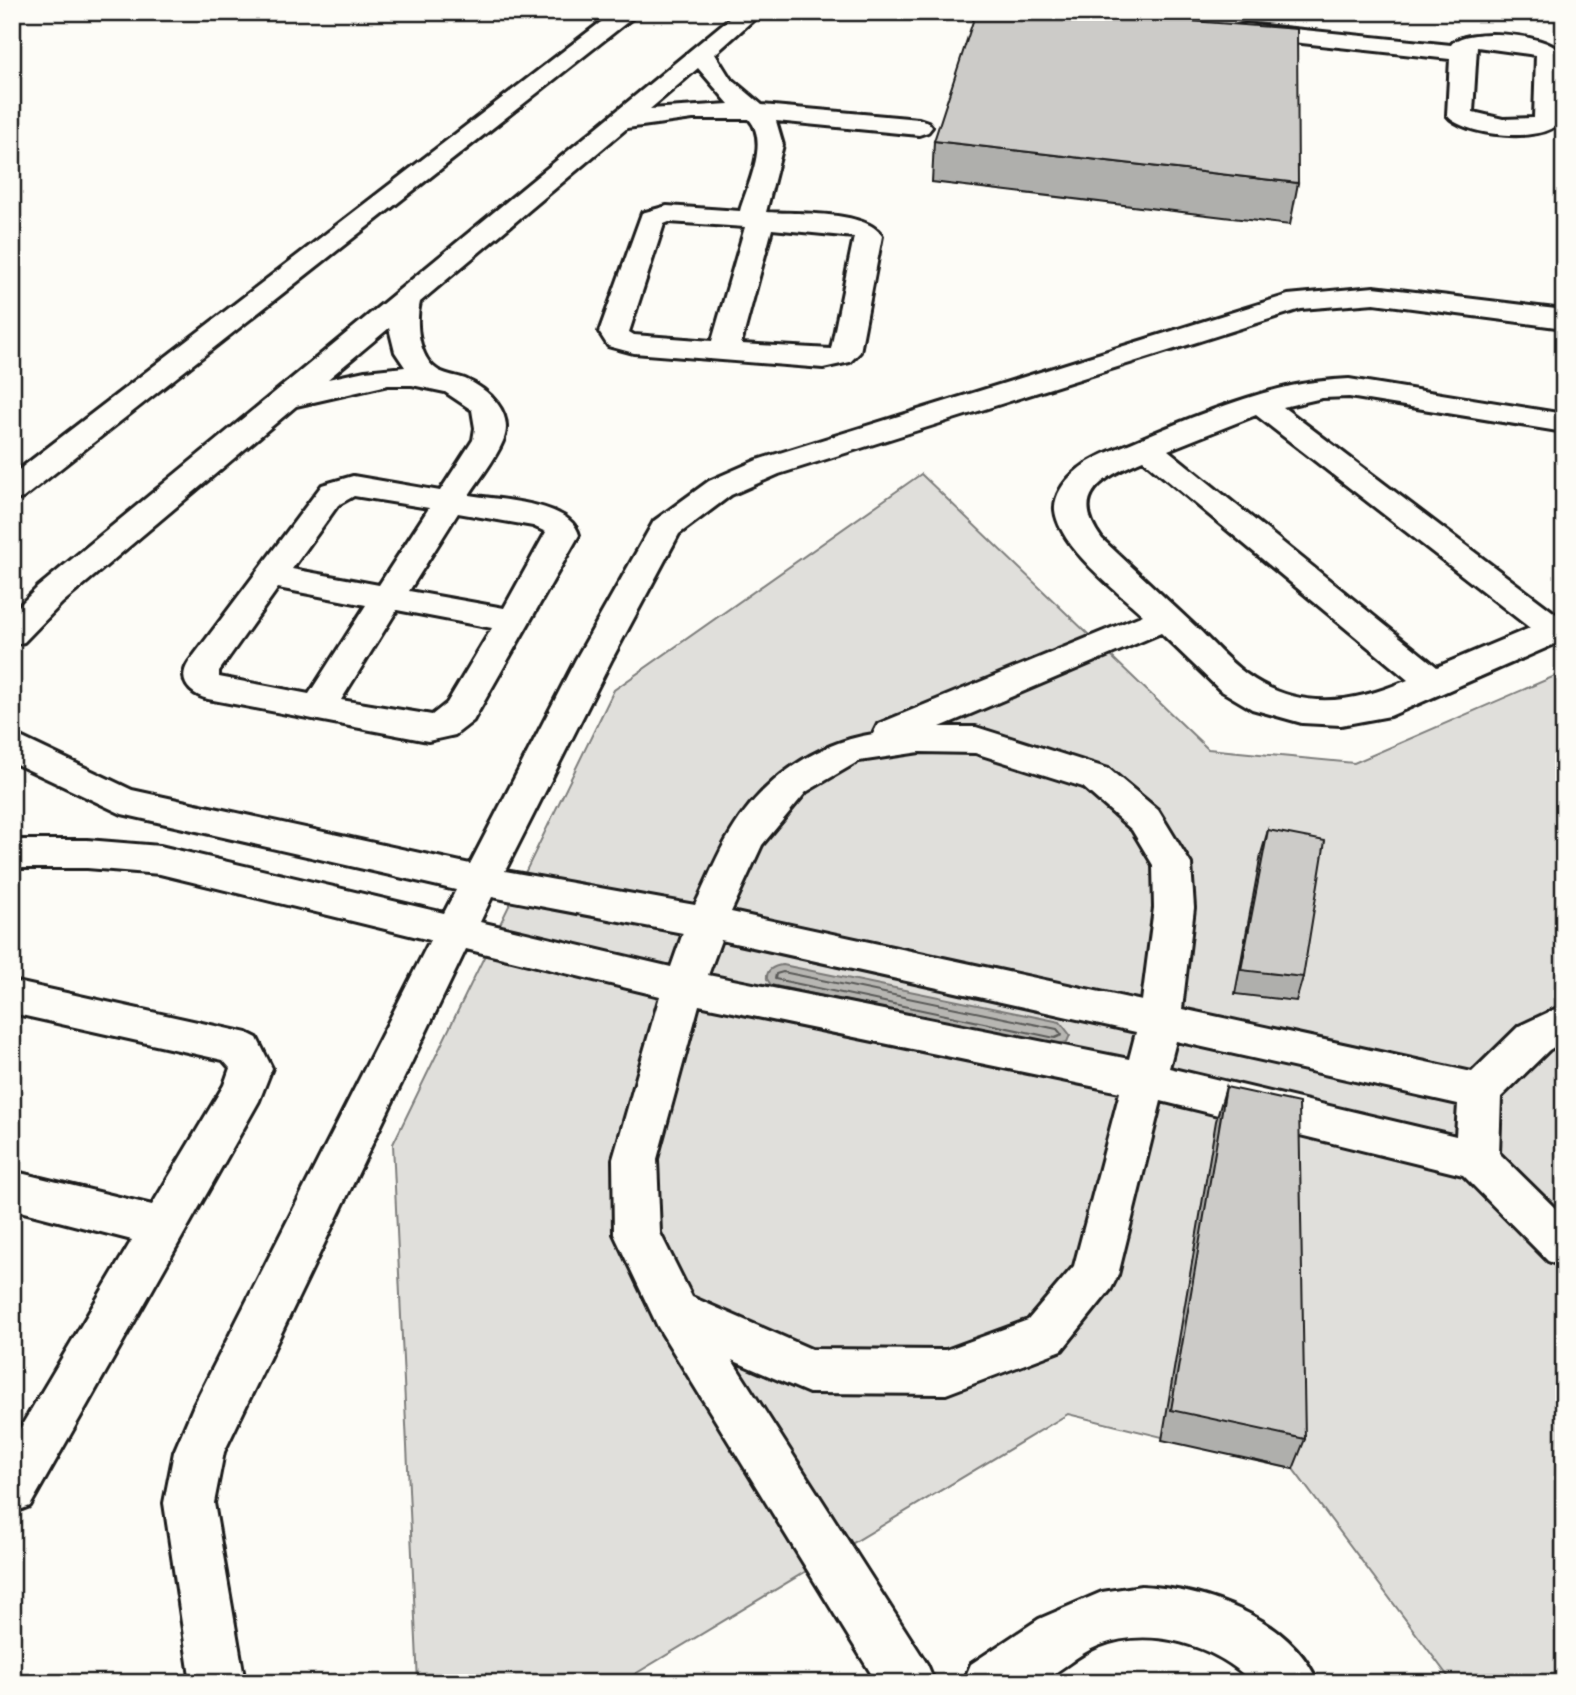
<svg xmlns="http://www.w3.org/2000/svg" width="1576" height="1695" viewBox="0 0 1576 1695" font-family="Sriracha,sans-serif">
  <rect width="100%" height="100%" fill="#fdfcf7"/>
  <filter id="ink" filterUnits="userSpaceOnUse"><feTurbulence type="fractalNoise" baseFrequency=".0143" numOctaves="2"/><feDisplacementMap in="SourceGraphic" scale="14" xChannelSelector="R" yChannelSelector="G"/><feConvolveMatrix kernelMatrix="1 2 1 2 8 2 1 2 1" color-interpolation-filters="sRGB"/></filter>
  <g filter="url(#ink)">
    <path fill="#e0dfdb" stroke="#7e7e7c" stroke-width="2" d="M921,474L1208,749L1354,763L1564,672V1683H1453L1293,1469L1068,1414L620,1683H418L393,1144L614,690Z"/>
    <path fill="#b7b6b2" stroke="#797876" stroke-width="2" d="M783,965L1060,1022L1070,1035L1067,1042L1055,1045L771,985L767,979C766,969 774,966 783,965Z"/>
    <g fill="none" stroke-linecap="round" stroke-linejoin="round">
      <path stroke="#5a5a58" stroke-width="2" d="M783,972L1057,1029L1062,1035L1055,1038L775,979L776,974Z"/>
      <g stroke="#1c1c1c" stroke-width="6">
        <path id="minor" d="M614,12H640L23,498L12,501V475Z
          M737,12H762L715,54L730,78L762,105L919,119L928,122L932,127L928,132L919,135L776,121L783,145L766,212C794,214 867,210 882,236L860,352L850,362L823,368L634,353L608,346L599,332L642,213L667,206L740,211C747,186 770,142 749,119H693L627,128L420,302C415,323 418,359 439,371C447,375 457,376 465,379C488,389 515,413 503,441C495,460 480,478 469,495C499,500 571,502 579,535L473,721L455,735L428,741L208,699C189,694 177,680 189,662L322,485L353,476L440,491L473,440L475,428L472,410L445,392L412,385H388L296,406L62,603L24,642L12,645V613L38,587ZM698,68L729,104L650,109ZM669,222L745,227L712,341L634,335L629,332L664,224ZM772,229L854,237L831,349L741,344ZM389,328L395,352L405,367L365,371L328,379ZM354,496L429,508L379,585L292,569L338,505ZM458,513L533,526L546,532L504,608L409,591ZM278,588L366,605L309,694L219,677V671ZM397,610L492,628L447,703L432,715L341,700Z
          M1245,24L1451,45C1464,26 1548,34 1560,52L1559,122C1544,144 1462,136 1447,115L1450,59L1237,36L1233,31L1237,26ZM1477,47L1536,55L1534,118L1503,119L1473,112Z
          M1374,287L1564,310V328L1374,303L1301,309L779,474L731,495L679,534L612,659L505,871L695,905C707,881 717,854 731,832C761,781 815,743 873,734L878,724L1143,615C1117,591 1059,547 1055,510C1054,496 1064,482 1074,473C1092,456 1117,449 1140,439C1189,418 1239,398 1291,386C1310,382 1329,380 1349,379L1564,414V432L1349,397L1322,398L1283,407L1560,617L1564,616V640L1390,716L1341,725L1302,723L1252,709L1220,690L1161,633L940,727H976L1109,769L1158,810L1191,864L1194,908L1182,1009L1472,1072L1519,1026L1564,1005V1041L1549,1050L1501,1097L1499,1153L1564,1217V1267L1548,1261L1463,1175L1161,1101L1118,1275L1111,1289L1062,1350L946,1394L809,1393L732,1360L927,1664L935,1683H877L658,1327L614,1234L613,1159L660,996L466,949L224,1452L214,1503L245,1683H191L164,1503L174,1452L194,1405L430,940L160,874L87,868H12V840H87L160,846L444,913L456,890L122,814L12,762V733L132,790L470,864L576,659L650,528L654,521L709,481L757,460L1288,295ZM1256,415L1530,628L1437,667L1168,450ZM1143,460L1408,680C1352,704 1299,712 1246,674C1228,661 1212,642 1195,626C1164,597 1133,568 1102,539C1068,494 1104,477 1143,460ZM920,752L975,753L1083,787L1132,830L1153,865L1154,908L1142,1001L731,912L762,845L806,792L859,761ZM492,897L683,933L671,967L480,922ZM721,940L1136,1032L1129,1059L708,975ZM699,1005L1120,1092L1074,1266L1028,1320L946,1350L811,1349L692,1297L660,1233L657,1159ZM1176,1041L1458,1104L1456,1136L1169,1068Z
          M12,981L247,1033L257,1038L272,1068L259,1101L30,1506L12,1513V1442L132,1240L12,1209V1171L152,1205L224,1085L230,1068L223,1060L12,1013Z
          M1141,1586C1206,1589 1291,1618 1318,1683H1253C1216,1645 1150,1625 1098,1646C1077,1654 1060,1673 1038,1682C1023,1688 981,1683 963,1683L971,1664L1039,1619L1102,1592Z"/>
      </g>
      <use href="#minor" fill="#fdfcf7" fill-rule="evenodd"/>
    </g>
    <path fill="#afafac" stroke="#1c1c1c" stroke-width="2" d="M934,141L1298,183L1290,225L932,182Z
      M1268,830L1303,977L1296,1001L1235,994L1261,854Z
      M1226,1087L1305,1439L1293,1469L1162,1440L1216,1121Z"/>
    <path fill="#cccbc8" stroke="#1c1c1c" stroke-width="2" d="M976,12H1074L1297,29L1298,183L934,141Z
      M1268,830L1325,841L1303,977L1241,970Z
      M1226,1087L1299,1103L1305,1439L1171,1410Z"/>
  </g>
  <rect width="1576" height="1695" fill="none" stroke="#fdfcf7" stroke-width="42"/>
  <rect x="21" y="21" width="1534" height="1653" fill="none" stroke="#1c1c1c" stroke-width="2.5" filter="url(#ink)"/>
</svg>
